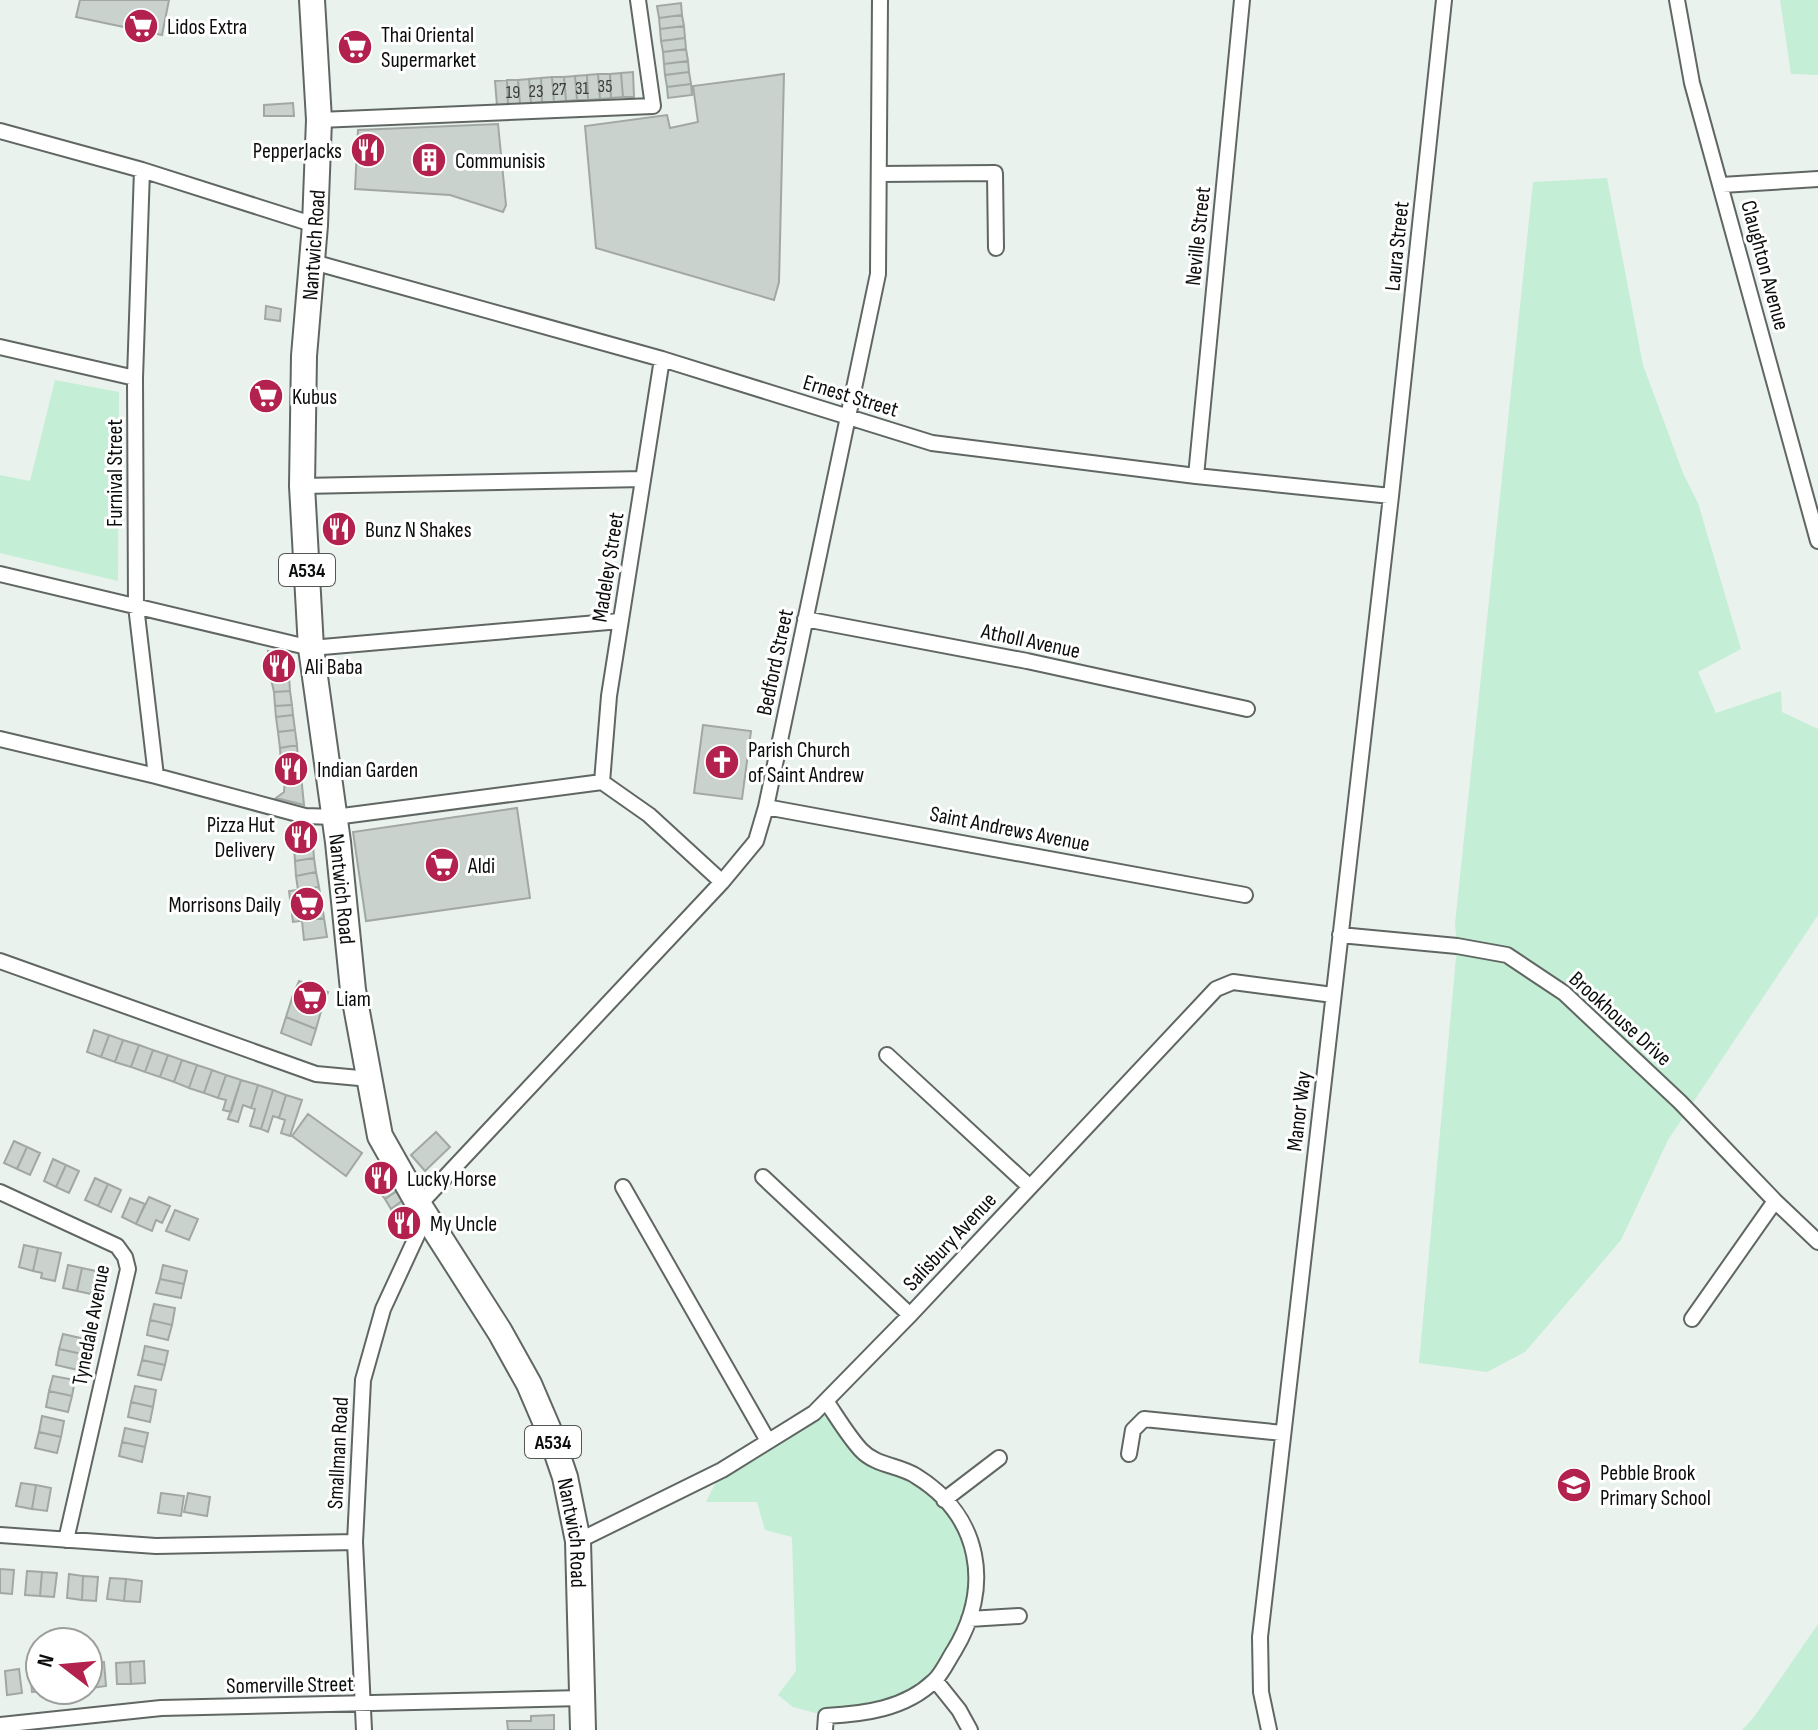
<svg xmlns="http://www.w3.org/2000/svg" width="1818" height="1730" viewBox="0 0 1818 1730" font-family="'Sofia Sans Condensed',sans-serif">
  <rect width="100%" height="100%" fill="#eaf2ed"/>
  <path fill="#c4eed5" d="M1780,0H1818V75L1791,74Z
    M1607,178L1643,365L1683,473L1698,503L1741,649L1698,672L1716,713L1781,691L1782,712L1818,729V915L1668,1140L1621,1240L1525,1352L1487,1372L1419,1363L1457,946L1455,924L1533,182Z
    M55,380L119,392L118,581L0,553V475L30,481Z
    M826,1401L862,1452L912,1473L973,1542L969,1619L935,1680L879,1711L826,1716L793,1707L778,1695L796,1671L792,1537L765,1530L757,1502H706L722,1470Z
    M1818,1624V1730H1742L1754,1717Z"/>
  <path fill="#cad2cd" stroke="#a1a8a4" stroke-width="2" d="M80,0H169L162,35L76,17Z
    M681,3L682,15L659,18L657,6Z
    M682,15L684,26L660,29L659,18Z
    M684,26L685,38L661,41L660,29Z
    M685,38L686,49L663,52L661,41Z
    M686,49L688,61L664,64L663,52Z
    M688,61L689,72L665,75L664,64Z
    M633,72L634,97H623L621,73Z
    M689,72L691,84L667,87L665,75Z
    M621,73L623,97L611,98L610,74Z
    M598,74L600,99L588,100L587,75Z
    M598,74H610L611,98L600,99Z
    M784,74L779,282L774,300L596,248L585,126L667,115L670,128L698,122L693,86Z
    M587,75L588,100H577L575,76Z
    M575,76L577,100L566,101L564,77Z
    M552,77L554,102H542L541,78Z
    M552,77H564L566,101L554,102Z
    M541,78L542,102L531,103L529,79Z
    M529,79L531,103L520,104L518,80Z
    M507,80L508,105L497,106L495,81Z
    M507,80H518L520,104L508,105Z
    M691,84L692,95L668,98L667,87Z
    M293,103L294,116H264V105Z
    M498,124L506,205L503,212L450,195L355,189L358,130Z
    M266,306L281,309L280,321L265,319Z
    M268,651L287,656L289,676L271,679Z
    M289,676L290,691L274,692L271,679Z
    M290,691L292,705L275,706L274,692Z
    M292,705L293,715L276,717L275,706Z
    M293,715L295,730L278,732L276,717Z
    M703,725L751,731L742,799L694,793Z
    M295,730L297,745L280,748L278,732Z
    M297,745L298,759L281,763L280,748Z
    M298,759L301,775L285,778L281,763Z
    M301,775L304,805L276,798L284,792L285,778Z
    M517,808L530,898L366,921L353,832Z
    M291,827L309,829L313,845L294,847Z
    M313,845L314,858L295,861L294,847Z
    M314,858L316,872L296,876L295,861Z
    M316,872L319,887L298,890L296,876Z
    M319,887L324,918L293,922L289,891Z
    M324,918L327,937L304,940L302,921Z
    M299,981L328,992L322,1008L292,998Z
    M292,998L322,1008L316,1029L286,1017Z
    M286,1017L316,1029L311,1045L281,1033Z
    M94,1030L109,1035L101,1057L87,1052Z
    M109,1035L123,1040L115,1062L101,1057Z
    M123,1040L139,1045L131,1067L115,1062Z
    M139,1045L153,1050L145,1072L131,1067Z
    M153,1050L168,1055L160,1077L145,1072Z
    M168,1055L182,1060L174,1082L160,1077Z
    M182,1060L197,1065L189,1088L174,1082Z
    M197,1065L212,1070L204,1093L189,1088Z
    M212,1070L226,1075L218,1098L204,1093Z
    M226,1075L241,1080L231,1112L223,1110L226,1100L218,1098Z
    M241,1080L258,1085L251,1108L243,1105L238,1122L228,1119Z
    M258,1085L273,1090L261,1129L250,1126L255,1109L251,1108Z
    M273,1090L286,1095L279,1118L273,1116L268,1132L261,1129Z
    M286,1095L302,1100L290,1136L281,1133L285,1120L279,1118Z
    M308,1114L362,1153L346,1176L292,1136Z
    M436,1132L450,1147L425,1171L411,1155Z
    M14,1141L27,1147L17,1169L4,1163Z
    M27,1147L40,1153L30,1175L17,1169Z
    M53,1159L66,1165L56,1187L44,1181Z
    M66,1165L79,1171L69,1193L56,1187Z
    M385,1166L394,1179L378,1190L369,1177Z
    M95,1178L108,1184L98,1206L85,1200Z
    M394,1179L400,1189L385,1199L378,1190Z
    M108,1184L121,1190L111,1212L98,1206Z
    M400,1189L406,1198L391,1209L385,1199Z
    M149,1197L170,1206L162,1223L156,1220L152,1231L136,1224Z
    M130,1198L145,1204L136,1224L122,1217Z
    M406,1198L418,1217L408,1238L391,1229L395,1217L391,1209Z
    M175,1210L198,1219L189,1240L166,1231Z
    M24,1245L38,1248L33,1271L19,1267Z
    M38,1248L61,1253L55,1281L41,1278L42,1273L33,1271Z
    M68,1265L82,1268L77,1291L63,1288Z
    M163,1265L187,1271L184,1284L160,1279Z
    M82,1268L96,1271L91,1294L77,1291Z
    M160,1279L184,1284L181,1298L156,1293Z
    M154,1304L175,1308L172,1325L150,1320Z
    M150,1320L172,1325L168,1340L147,1335Z
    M63,1334L85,1339L82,1354L59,1349Z
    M145,1346L168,1351L165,1365L142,1360Z
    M59,1349L82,1354L78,1370L56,1365Z
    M142,1360L165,1365L161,1380L138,1375Z
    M53,1376L75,1380L72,1396L49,1391Z
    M135,1386L156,1390L153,1407L131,1402Z
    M49,1391L72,1396L68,1412L46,1407Z
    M131,1402L153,1407L150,1422L128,1417Z
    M42,1416L64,1421L61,1437L39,1432Z
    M125,1428L148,1433L145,1447L122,1442Z
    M39,1432L61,1437L57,1453L35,1448Z
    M122,1442L145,1447L142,1462L119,1456Z
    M21,1483L36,1485L32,1509L16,1506Z
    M36,1485L51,1488L47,1511L32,1509Z
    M161,1493L184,1496L181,1516L158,1513Z
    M188,1493L210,1497L207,1516L184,1512Z
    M0,1569L14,1570L12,1594L0,1593Z
    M27,1571L42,1572L40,1596L25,1595Z
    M42,1572L57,1573L54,1597L40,1596Z
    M69,1574L83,1576L82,1600L67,1598Z
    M83,1576L98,1577L96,1601L82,1600Z
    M110,1578L126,1579L124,1601L107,1599Z
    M126,1579L142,1581L140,1602L124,1601Z
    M144,1661L145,1683L131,1684L130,1662Z
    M104,1662L106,1686L91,1688L89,1663Z
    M130,1662L131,1684H117L116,1663Z
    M40,1668V1690L49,1691L32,1692L30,1669Z
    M19,1669L22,1693L7,1695L5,1671Z
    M554,1715V1730H508L507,1721H531V1716Z"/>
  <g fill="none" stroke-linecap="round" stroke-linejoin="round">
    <g stroke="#606763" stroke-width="18">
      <path id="street" d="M1677,0L1692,83L1818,541
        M319,120L653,106L638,0
        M0,131L142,170L315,225
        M142,170L135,378L136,606L156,776
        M880,174L995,173L996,248
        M1722,185L1818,179
        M313,262L662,359L932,443L1196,476L1391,496
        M0,347L135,378
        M1196,476L1242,0
        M302,486L643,479
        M0,574L311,648L620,621
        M805,619L1027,661L1247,709
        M0,739L156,776L305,816L335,817L602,782L649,815L722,882
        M602,782L609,696L662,359
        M766,807L1245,895
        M1340,935L1457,946L1507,955L1564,993L1680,1102L1775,1201L1818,1242
        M0,961L316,1074L370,1079
        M887,1055L1030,1187
        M763,1177L910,1315
        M623,1187L768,1441
        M0,1192L117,1246L125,1257L128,1269L66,1540
        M419,1205L722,882L756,841L766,807L878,274L880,0
        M1692,1319L1775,1201
        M1129,1454L1133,1430L1144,1419L1283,1433
        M944,1500L999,1458
        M0,1535L156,1546L355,1542
        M578,1541L722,1470L814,1413L910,1315L1216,989L1233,982L1333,995
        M969,1619L1019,1616
        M935,1680L959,1710L970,1730
        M0,1725L161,1708L582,1698
        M364,1730L355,1542L363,1380L383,1309L426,1216
        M825,1730L826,1716C864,1714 905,1709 934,1681C942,1674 948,1660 954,1651C993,1587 981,1516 916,1476C899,1465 876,1466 861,1450C848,1436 837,1417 826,1401
        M1269,1730L1261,1692L1260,1637L1391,496L1444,0"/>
    </g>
    <g stroke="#606763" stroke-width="28">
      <g id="primary">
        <path id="s1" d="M312,0L319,120L315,225L304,356L302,486L311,648L338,842L353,990L380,1136L419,1205L500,1332L529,1384L550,1433L565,1477L578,1541L583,1730"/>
      </g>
    </g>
    <use href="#street" stroke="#fff" stroke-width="14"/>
    <use href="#primary" stroke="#fff" stroke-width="24"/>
  </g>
  <defs>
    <g id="supermarket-disc" transform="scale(1.8)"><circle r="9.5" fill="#b3224e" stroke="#fff"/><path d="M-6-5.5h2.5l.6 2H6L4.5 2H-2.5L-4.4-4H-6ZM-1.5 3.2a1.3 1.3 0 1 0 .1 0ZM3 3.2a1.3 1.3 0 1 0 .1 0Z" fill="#fff"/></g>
    <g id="restaurant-disc" transform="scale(1.8)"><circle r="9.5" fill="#b3224e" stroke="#fff"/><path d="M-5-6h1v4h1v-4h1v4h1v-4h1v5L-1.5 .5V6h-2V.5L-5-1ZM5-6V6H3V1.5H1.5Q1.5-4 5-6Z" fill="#fff"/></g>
    <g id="building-disc" transform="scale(1.8)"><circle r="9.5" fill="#b3224e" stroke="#fff"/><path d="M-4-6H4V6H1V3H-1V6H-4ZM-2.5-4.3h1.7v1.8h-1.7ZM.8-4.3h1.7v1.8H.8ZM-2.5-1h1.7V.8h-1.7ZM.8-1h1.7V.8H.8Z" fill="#fff"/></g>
    <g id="church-disc" transform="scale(1.8)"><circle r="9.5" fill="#b3224e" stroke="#fff"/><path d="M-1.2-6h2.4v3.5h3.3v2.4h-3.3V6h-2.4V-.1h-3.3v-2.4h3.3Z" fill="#fff"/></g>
    <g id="school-disc" transform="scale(1.8)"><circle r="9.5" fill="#b3224e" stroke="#fff"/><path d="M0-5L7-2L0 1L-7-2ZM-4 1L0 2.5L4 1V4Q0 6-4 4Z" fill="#fff"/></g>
  </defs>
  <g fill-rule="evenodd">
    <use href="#supermarket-disc" x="141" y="26"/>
    <use href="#supermarket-disc" x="355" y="47"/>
    <use href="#restaurant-disc" x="368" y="150"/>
    <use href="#building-disc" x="429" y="160"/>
    <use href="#supermarket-disc" x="266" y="396"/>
    <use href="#restaurant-disc" x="339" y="529"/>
    <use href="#restaurant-disc" x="279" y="666"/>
    <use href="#church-disc" x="722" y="762"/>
    <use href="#restaurant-disc" x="291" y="769"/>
    <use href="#restaurant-disc" x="301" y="837"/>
    <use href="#supermarket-disc" x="442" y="865"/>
    <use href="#supermarket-disc" x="307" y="904"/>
    <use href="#supermarket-disc" x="310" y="998"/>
    <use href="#restaurant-disc" x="381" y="1178"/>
    <use href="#restaurant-disc" x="404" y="1223"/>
    <use href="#school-disc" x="1574" y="1485"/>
  </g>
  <g text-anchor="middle" stroke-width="6" stroke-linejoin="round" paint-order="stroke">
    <g font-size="18" fill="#3b3e3c">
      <text x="605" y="92">35</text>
      <text x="582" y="94">31</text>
      <text x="559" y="95">27</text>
      <text x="536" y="97">23</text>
      <text x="513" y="98">19</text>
    </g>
    <g fill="#fff" stroke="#545655" stroke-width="2">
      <rect x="279" y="554" width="56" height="32" rx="6"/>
      <rect x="525" y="1426" width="56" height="32" rx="6"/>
    </g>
    <g font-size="20" font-weight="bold" fill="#0b0d0c">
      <text x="307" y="577">A534</text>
      <text x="553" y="1449">A534</text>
    </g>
    <g font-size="22" fill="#0b0d0c" stroke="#fff" text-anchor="start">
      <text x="167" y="34">Lidos Extra</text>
      <text x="381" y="42">Thai Oriental<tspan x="381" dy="25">Supermarket</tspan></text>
      <text x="342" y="158" text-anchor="end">PepperJacks</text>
      <text x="455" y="168">Communisis</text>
      <text x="292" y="404">Kubus</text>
      <text x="365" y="537">Bunz N Shakes</text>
      <text x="305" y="674">Ali Baba</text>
      <text x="748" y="757">Parish Church<tspan x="748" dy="25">of Saint Andrew</tspan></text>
      <text x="317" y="777">Indian Garden</text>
      <text x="275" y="832" text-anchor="end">Pizza Hut<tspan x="275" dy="25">Delivery</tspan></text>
      <text x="468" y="873">Aldi</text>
      <text x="281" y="912" text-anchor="end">Morrisons Daily</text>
      <text x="336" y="1006">Liam</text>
      <text x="407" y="1186">Lucky Horse</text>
      <text x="430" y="1231">My Uncle</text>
      <text x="1600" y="1480">Pebble Brook<tspan x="1600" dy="25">Primary School</tspan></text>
    </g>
    <g font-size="22" fill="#0b0d0c" stroke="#fff">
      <text transform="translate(1197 236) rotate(-84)" y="8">Neville Street</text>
      <text transform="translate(313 245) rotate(-86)" y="8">Nantwich Road</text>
      <text transform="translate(1396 246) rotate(-84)" y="8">Laura Street</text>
      <text transform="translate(1766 265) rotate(75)" y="8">Claughton Avenue</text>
      <text transform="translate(851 395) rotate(17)" y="8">Ernest Street</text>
      <text transform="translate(114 473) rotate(-90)" y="8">Furnival Street</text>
      <text transform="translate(607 567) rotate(-81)" y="8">Madeley Street</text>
      <text transform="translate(1031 640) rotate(12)" y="8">Atholl Avenue</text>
      <text transform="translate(774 662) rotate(-78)" y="8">Bedford Street</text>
      <text transform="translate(1010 828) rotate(11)" y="8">Saint Andrews Avenue</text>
      <text dy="8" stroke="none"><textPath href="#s1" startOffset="892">Nantwich Road</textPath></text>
      <text transform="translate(1621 1018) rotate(42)" y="8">Brookhouse Drive</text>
      <text transform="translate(1298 1111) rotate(-83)" y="8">Manor Way</text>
      <text transform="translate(949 1241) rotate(-47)" y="8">Salisbury Avenue</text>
      <text transform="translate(90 1325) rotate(-79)" y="8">Tynedale Avenue</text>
      <text transform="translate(337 1453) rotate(-87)" y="8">Smallman Road</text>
      <text dy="8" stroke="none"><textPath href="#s1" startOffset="1588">Nantwich Road</textPath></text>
      <text transform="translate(290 1684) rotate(-1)" y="8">Somerville Street</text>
    </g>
  </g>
  <g transform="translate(64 1666) rotate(286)"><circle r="38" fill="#ffffff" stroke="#9d9e9e" stroke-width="2"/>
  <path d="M0-6L14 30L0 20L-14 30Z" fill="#b3224e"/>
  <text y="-12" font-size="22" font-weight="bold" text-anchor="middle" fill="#0b0d0c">N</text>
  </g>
</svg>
